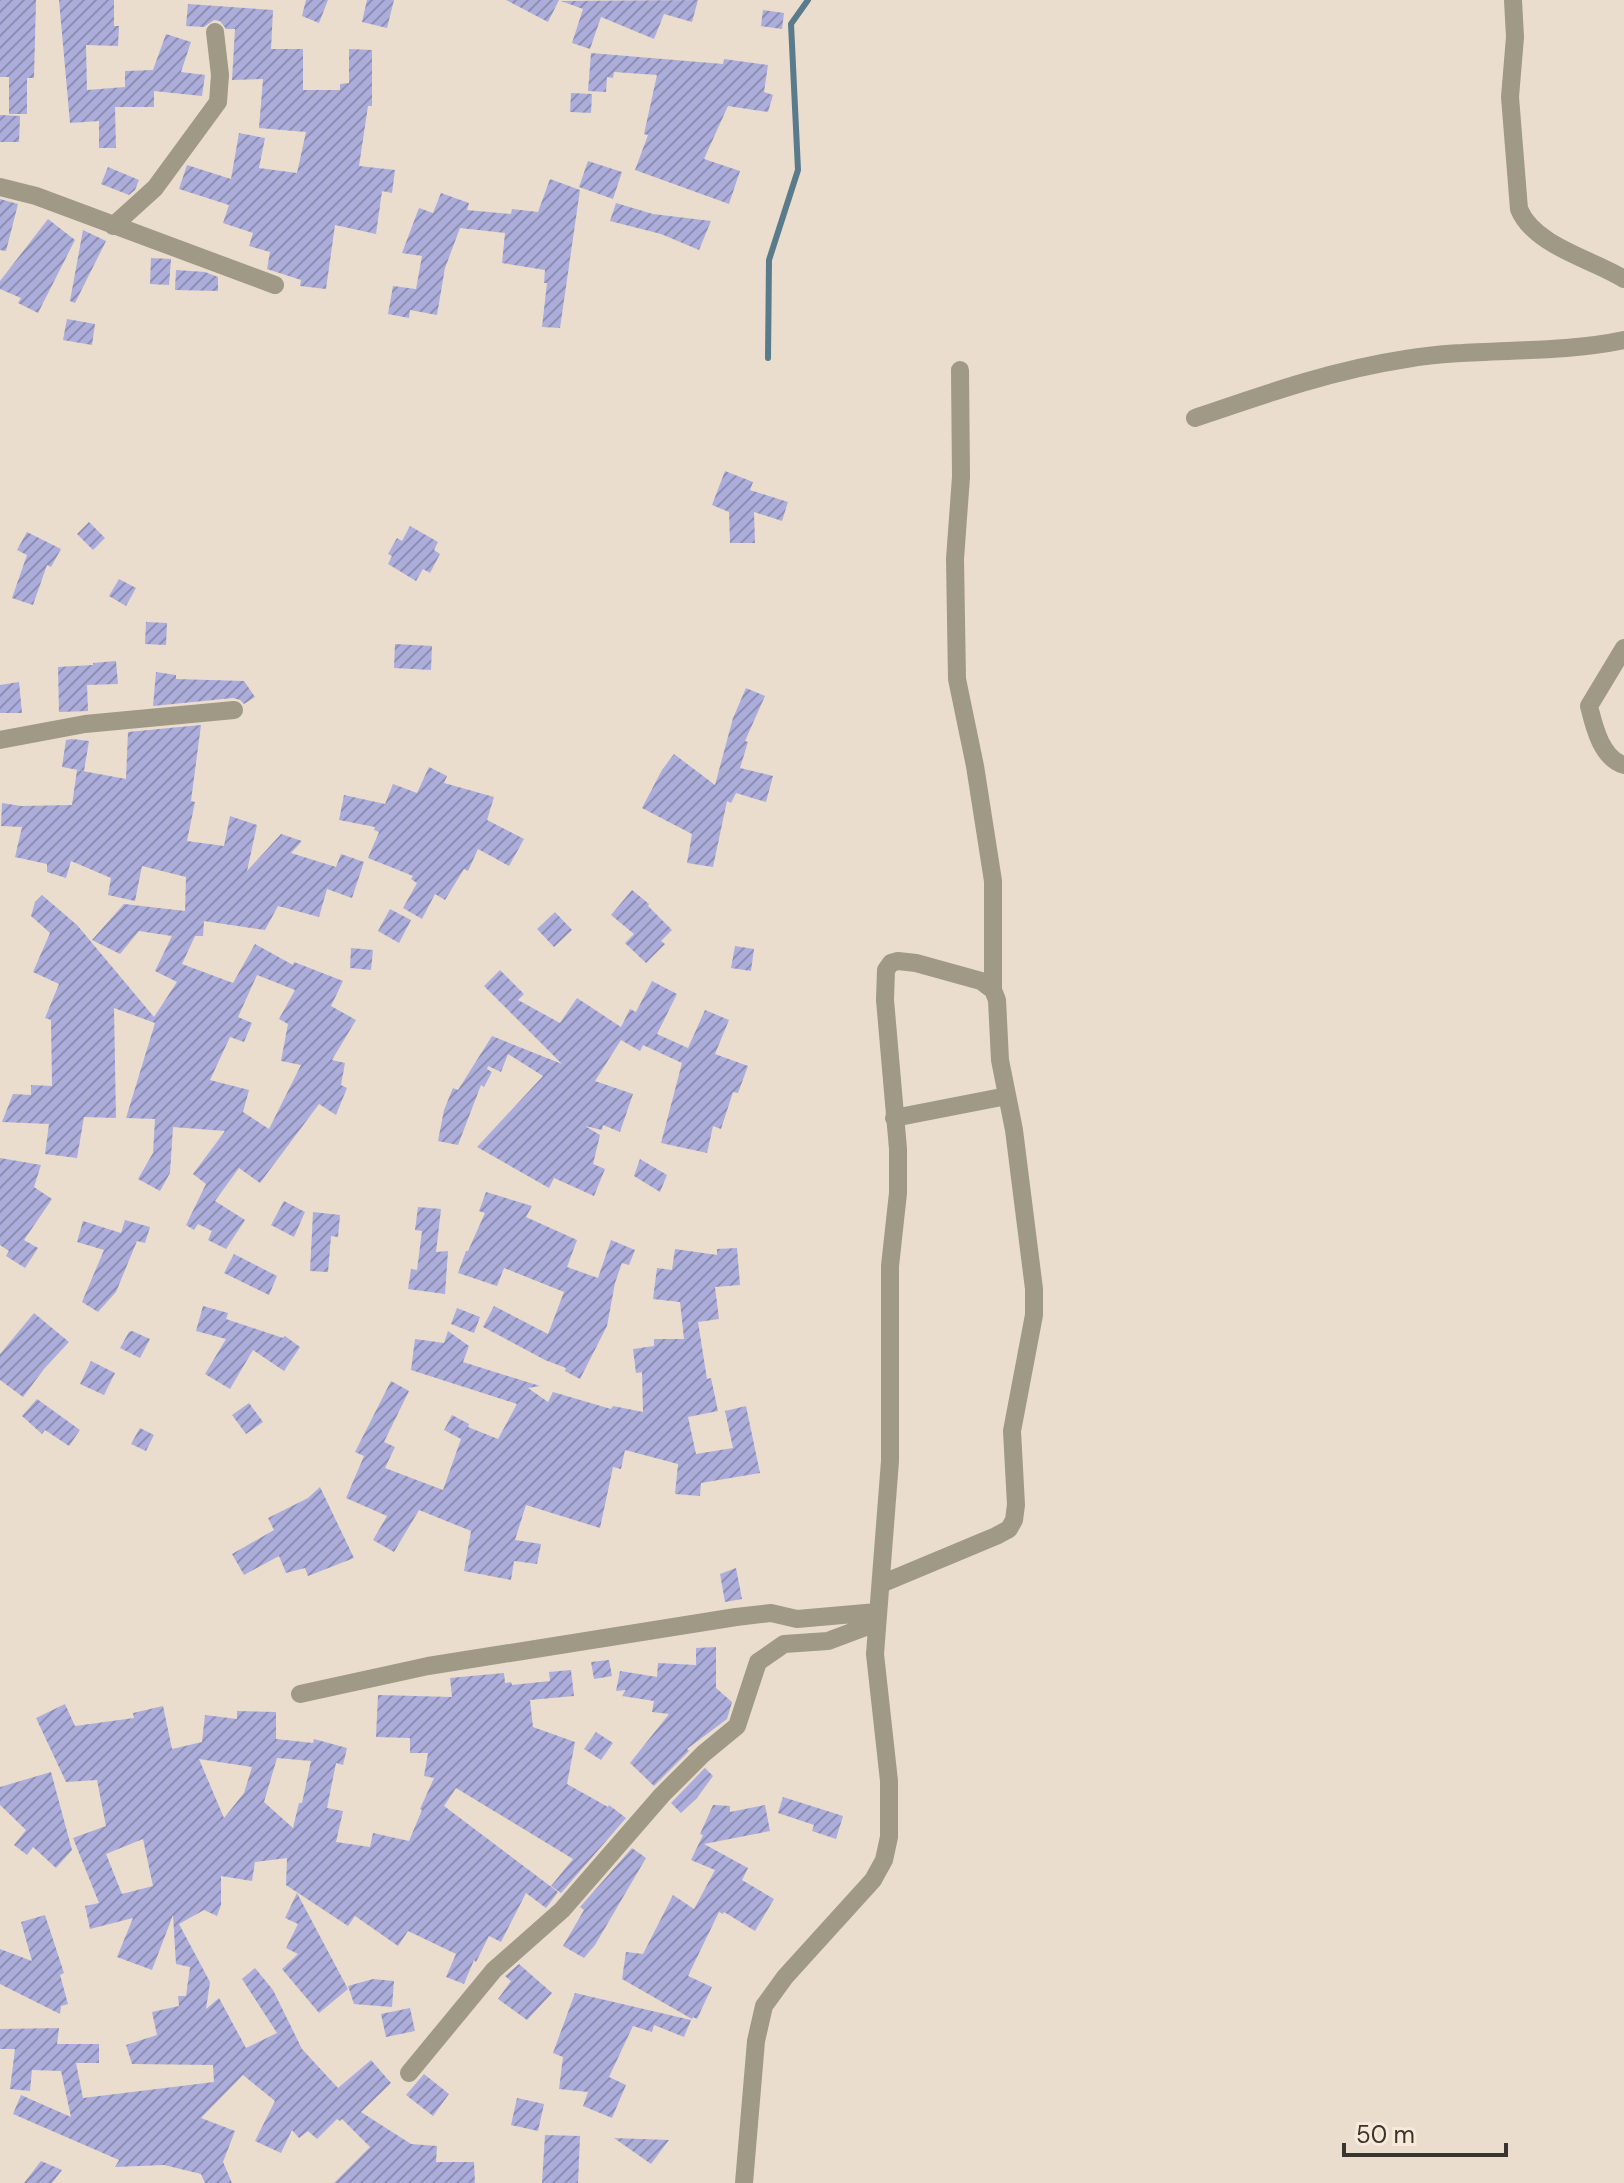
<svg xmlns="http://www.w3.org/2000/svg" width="1624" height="2183" viewBox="0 0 1624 2183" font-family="'DM Sans',sans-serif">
  <defs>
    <pattern id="building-hatch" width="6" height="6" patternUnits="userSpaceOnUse" patternTransform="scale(2)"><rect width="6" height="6" fill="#acaddb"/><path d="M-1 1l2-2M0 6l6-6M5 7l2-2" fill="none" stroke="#8d8eb2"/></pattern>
  </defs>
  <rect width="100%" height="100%" fill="#eaddcd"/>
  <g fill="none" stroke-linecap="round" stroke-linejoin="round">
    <path stroke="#5a7b8b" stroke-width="6" d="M768,358L769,260L798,170L791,24L808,0"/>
  </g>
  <path fill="url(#building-hatch)" fill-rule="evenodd" d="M0,0H36L34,78H27V114H9V77H0Z
    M59,0H114V26H119L118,46L86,45L87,90L125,87V71L153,70L166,34L191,42L181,72L205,75L202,96L154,91V107H115L116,148H99V121L70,123Z
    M306,0H328L319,23L302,16Z
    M367,0H394L387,28L362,22Z
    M506,0H559L548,22Z
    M698,0L692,22L664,14L654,39L601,17L590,49L572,43L583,9L561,1Z
    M188,4L273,10L271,49H303V90H340V84L349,83V49L372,50V106H368L359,166L395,170L392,193L382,191L376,234L335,225L326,289L300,286L301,280L267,269L270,252L249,246L253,233L223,223L229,205L179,189L187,165L231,179L239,133L265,138L259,168L297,173L306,132L259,128L263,79L232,80L235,29H226L220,21L214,20L204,27L186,26Z
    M763,10L784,13L782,29L761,26Z
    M591,53L723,64L724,59L768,65L764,92L773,95L768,112L728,106L704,159L740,171L729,204L635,170L648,135L644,134L657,75L614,72L613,78L607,77L606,92L588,91Z
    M571,93L592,94L591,113L570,112Z
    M0,115L20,116L19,142H0Z
    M588,161L622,172L613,199L579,187Z
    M108,167L139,180L135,190L129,195L101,184Z
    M550,179L580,190L560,328L542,327L547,283H544L545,270L502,263L505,233L460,228L445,268L437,315L410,310L409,318L388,314L393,286L416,289L422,256L402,253L419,208L433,213L441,193L469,203L467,210L511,214L512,209L538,212Z
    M0,199L18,204L6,251L0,250Z
    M616,203L653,214L711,221L699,250L661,234L610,221Z
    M48,219L75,240L38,313L18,303L21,298L0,289V281Z
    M83,230L106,241L75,303L70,301Z
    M151,258L171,259L169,285L150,284Z
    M176,270L205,272L218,277V291L175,290Z
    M67,319L95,324L92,345L63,340Z
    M725,471L753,482L750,490L788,502L782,521L754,512L755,543H730L729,512L712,505Z
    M89,522L105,538L93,550L77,534Z
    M410,526L438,542L434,550L440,554L430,573L423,569L416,581L388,564L392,556L388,554L397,538L402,541Z
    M27,532L61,549L51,567L47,565L33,605L12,598L27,555L17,550Z
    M119,579L136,588L126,606L109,596Z
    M146,622L167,623L166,645L145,644Z
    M395,644L432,646L431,670L394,668Z
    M116,661L118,684L87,685L88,711L59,712L58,667L93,665V663Z
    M156,672L176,675V679L244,681L255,697L244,704L240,700L233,698L153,706Z
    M19,682L22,713H0V685Z
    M746,688L765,696L745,741L748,742L740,768L773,776L766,802L736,793L731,803L727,801L713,867L687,863L692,834L642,808L662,770L674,754L715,785L733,718Z
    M201,725L191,801L195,802L187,841L224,846L230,816L257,825L247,871L281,834L302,841L291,853L336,867L341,854L364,862L352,898L327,889L319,917L278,906L265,930L204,921L203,936H195L182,964L233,983L255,944L293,965L294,962L343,981L331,1006L356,1020L332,1060L345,1063L341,1085L347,1088L336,1115L319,1104L260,1183L239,1168L215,1201L245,1220L226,1249L208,1240L212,1231L198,1224L194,1230L186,1225L206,1184L193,1174L225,1131L173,1127L170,1173L160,1191L138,1179L153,1153L155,1119L126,1118L155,1023L114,1008L116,1118L84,1117L77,1158L45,1154L49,1124L2,1122L13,1094L31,1095V1085L52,1086L51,1020L45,1018L59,984L33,972L50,933L31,916L35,902L42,895L77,925L154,1017L177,982L155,971L172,936L139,931L120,954L92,940L124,904L185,911L186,877L142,866L135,901L108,895L111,878L71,861L66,878L47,872V864L15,857L22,827L1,826L2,803L21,806L72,805L77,770L126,779L128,732ZM257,975L295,990L279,1019L288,1024L281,1061L301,1065L269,1129L243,1112L249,1090L210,1080L230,1037L244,1042L252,1023L238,1017Z
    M72,739L89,741L84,771L62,767L66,740Z
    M429,767L447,776L444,783L494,797L487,820L524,839L509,866L478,849L468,871L464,869L445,900L435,894L422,919L403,908L417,883L411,879L413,876L368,858L379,832L374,830L375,827L339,820L344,795L385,804L393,784L417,793Z
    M632,890L649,904L648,906L672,930L661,941L665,944L646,963L625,943L634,934L611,915Z
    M390,909L411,920L399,943L378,931Z
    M555,912L572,930L554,947L537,929Z
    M735,946L754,949L751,971L731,968Z
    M351,948L373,950L371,970L350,968Z
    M500,970L524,994L518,1000L560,1023L577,998L621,1027L630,1009L636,1012L652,981L677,994L657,1034L688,1048L705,1010L729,1020L715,1054L748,1066L738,1093L733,1092L721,1129L713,1126L707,1153L661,1143L682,1063L643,1045L640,1051L621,1040L595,1081L633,1094L620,1132L603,1125L602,1130L585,1126L600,1135L593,1164L605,1169L594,1196L554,1178L549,1188L477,1147L543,1076L508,1054L501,1072L488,1066L487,1069L492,1072L484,1087L481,1085L458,1145L438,1141L444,1110L453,1088L458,1090L492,1036L562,1064L484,986Z
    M0,1158L41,1165L34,1187L52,1199L24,1240L38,1248L25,1268L6,1256L9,1251L0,1245Z
    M640,1159L667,1175L660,1192L634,1176Z
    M486,1192L532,1206L526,1217L577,1240L567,1267L598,1278L611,1240L635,1250L629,1265L622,1263L615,1283L607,1326L580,1379L565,1371L566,1368L545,1360L483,1327L494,1306L548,1334L564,1292L504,1268L497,1286L458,1273L466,1251H468L485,1213L479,1211Z
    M284,1201L305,1212L294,1237L271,1225Z
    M418,1207L441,1209L436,1252L448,1251L445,1294L408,1289L411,1269L417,1270L422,1231L415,1230Z
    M313,1212L340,1215L338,1237L331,1236L328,1272L310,1271Z
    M125,1220L150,1227L145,1243L137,1241L116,1292L98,1312L82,1302L104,1250L77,1242L83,1221L121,1233Z
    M737,1248L740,1285L715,1287L719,1319L698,1322L707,1379L711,1378L718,1411L688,1417L696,1454L733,1448L725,1411L746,1406L760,1473L701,1483L700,1496L675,1494L678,1464L625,1450L621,1469L613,1467L600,1528L526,1505L515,1540L541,1544L537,1564L514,1561L511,1580L464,1571L471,1531L419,1510L394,1552L373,1540L387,1516L346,1498L364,1456L355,1452L391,1381L409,1391L384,1442L395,1447L385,1468L443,1490L461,1439L444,1430L452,1415L469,1424L468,1427L498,1439L517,1404L411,1370L415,1339L444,1343L448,1331L469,1346L463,1362L540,1386L528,1388L548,1402L553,1392L611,1409L613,1406L643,1412L642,1372L636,1373L633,1349L654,1346V1339H684L680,1302L653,1299L657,1268L672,1270L675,1249L717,1255V1249Z
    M234,1254L277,1276L269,1295L224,1273Z
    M203,1306L228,1313L226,1319L283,1338L285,1336L300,1347L284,1371L253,1350L230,1389L205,1374L226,1339L196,1331Z
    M457,1308L480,1317L474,1333L451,1324Z
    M34,1313L69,1342L44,1369L23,1397L0,1380V1354Z
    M132,1331L150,1339L140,1358L120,1348L129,1332Z
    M91,1361L115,1373L104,1395L80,1384Z
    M37,1399L80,1430L69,1446L45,1430L42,1434L22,1416Z
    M249,1403L263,1422L246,1434L232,1415Z
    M140,1428L154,1435L146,1451L131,1444Z
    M320,1487L354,1558L308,1576L305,1568L286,1573L279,1556L244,1575L232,1554L274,1530L268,1518L308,1498Z
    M736,1568L742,1599L725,1602L720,1574Z
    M716,1647V1688L732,1702L727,1719L687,1749L689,1751L654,1786L630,1763L669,1714L652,1712L654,1701L622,1696L626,1690L616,1691L620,1671L657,1677L658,1663L696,1665V1648Z
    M609,1660L612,1676L594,1679L591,1662Z
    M571,1670L574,1696L530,1700L533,1727L575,1742L567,1784L608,1807L609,1805L626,1818L561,1893L551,1886L573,1859L456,1788L444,1806L558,1892L546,1908L526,1893L501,1942L489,1936L476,1962L474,1960L464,1984L446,1977L456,1954L408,1931L398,1946L355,1916L348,1926L286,1885L287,1858L255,1862L252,1881L221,1876V1905L217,1916L204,1910L179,1924L210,1982L206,2009L219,1998L246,2048L277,2033L242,1979L255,1968L273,1990L302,2049L338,2088L371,2060L391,2083L361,2112L411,2144L437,2146L436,2162H474L475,2183H334L370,2147L342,2119L340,2121L337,2119L317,2139L308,2131L299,2138L292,2130L281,2153L255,2141L275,2101L243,2075L201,2118L235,2131L223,2162L232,2183H205L201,2174L164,2165L115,2167L119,2160L13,2114L21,2095L71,2117L61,2071L32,2070L30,2091L10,2089L15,2049H0V2029L59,2028L57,2044H99V2063H76L83,2098L214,2082L213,2065L132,2064L126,2045L157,2035L152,2012L179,2006L178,1996H186L190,1967L176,1964L173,1915L152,1970L117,1957L133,1918L90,1929L85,1906L99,1903L73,1838L106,1826L97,1780L66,1782L36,1718L65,1704L75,1726L134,1718L133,1713L163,1706L172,1749L202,1742L205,1715L237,1719V1711L276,1712V1739L313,1743L314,1739L347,1748L343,1765L336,1763L327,1808L343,1811L336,1842L370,1847L373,1833L409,1841L422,1810L420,1809L434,1778L424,1776L428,1753H410V1738L376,1737L378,1695L452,1697L450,1678L504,1673L505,1683L511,1682L512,1685L550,1681L549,1672ZM277,1758L311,1761L302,1803H299L293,1828L264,1802ZM199,1759L252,1767L244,1793L224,1818ZM143,1839L153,1886L122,1894L106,1854Z
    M596,1732L613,1743L601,1760L584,1749Z
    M705,1768L713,1776L697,1798L681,1813L671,1803Z
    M51,1772L72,1850L56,1868L33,1847L27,1855L14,1845L26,1830L0,1805V1787Z
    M783,1797L843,1816L836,1839L812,1831L814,1825L778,1813Z
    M713,1805L730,1806V1812L765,1805L770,1831L704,1844L748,1868L742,1880L774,1899L755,1931L724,1912L723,1914L719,1912L688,1976L712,1987L697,2019L693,2017L692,2019L622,1979L626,1952L643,1954L673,1895L694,1909L715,1870L691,1860L703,1835L700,1834Z
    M632,1848L646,1858L595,1945L584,1958L563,1946L584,1910L580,1907Z
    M297,1893L348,1989L319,2013L282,1969L298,1954L286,1948L298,1924L285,1918Z
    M45,1915L64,1973L60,1975L68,2004L61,2006L60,2014L0,1984V1949L32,1961L21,1922Z
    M519,1964L552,1993L527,2020L498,1999L511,1981L505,1976Z
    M373,1979L394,1981L392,2007L354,2004L348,1986Z
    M575,1993L691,2020L684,2037L654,2025L652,2032L633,2026L609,2077L626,2085L612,2118L583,2106L588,2092L559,2089L563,2057L553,2053Z
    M410,2008L415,2031L386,2037L381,2014Z
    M424,2074L449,2094L433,2116L406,2095Z
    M517,2098L544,2104L538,2131L511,2125Z
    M545,2135L580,2136L578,2183H542Z
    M614,2138L669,2140L651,2164Z
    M41,2161L62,2170L52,2183H24Z"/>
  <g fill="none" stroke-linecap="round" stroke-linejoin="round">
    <path stroke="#9f9985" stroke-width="18" d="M1513,0L1515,37L1510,97L1519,209C1534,246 1592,259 1624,279
      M0,187L36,196L275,285
      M113,226L155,188L218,102L220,75L215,32
      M960,370L961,477L955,559L957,679L975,766L993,881V990
      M1195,418C1265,394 1333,370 1406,359C1478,347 1553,355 1624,340
      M1624,648L1589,706C1594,726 1601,758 1624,765
      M0,740L85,724L234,710
      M894,1118L1007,1096
      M300,1694L428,1666L736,1617L771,1613L797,1619L877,1612
      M409,2073L494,1970L562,1910L662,1795L703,1754L737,1726L758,1662L784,1644L828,1641L876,1623
      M744,2183L756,2041L764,2006L785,1977L873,1880L884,1860L889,1837V1781L875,1654L890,1461V1266L898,1193V1149L885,1000L886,970L891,963L898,961L916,963L981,981L993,990L997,1000L1000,1060L1014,1130L1034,1289V1315L1012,1431L1016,1505L1014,1520L1009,1529L996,1536L881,1584"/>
  </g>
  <path d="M1344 2143v12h162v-12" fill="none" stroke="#39342d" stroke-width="4"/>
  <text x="1356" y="2143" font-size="24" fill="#39342d" stroke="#f8eada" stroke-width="6" paint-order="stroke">50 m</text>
</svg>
